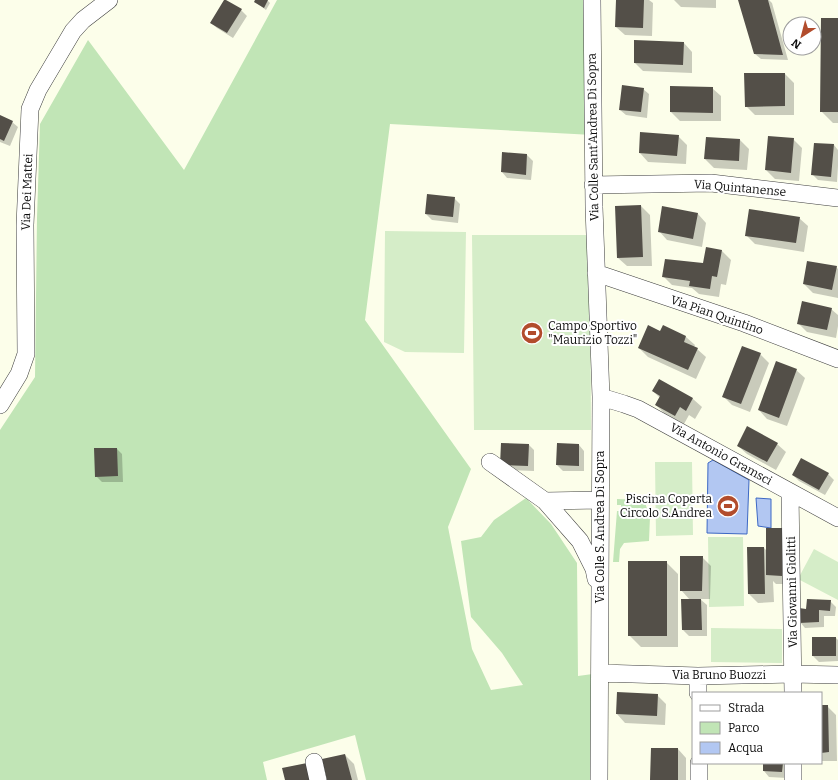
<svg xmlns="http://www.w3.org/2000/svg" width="838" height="780" viewBox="0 0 838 780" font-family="Bitter,serif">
  <rect width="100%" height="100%" fill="#fcfeea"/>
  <path fill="#c1e5b6" d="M277,0H592L593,135L390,124L365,320L471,469L448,527L472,649L491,690L523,685L502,653L471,617L461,541L481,537L494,520L526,498L551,524L577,563L578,676L600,673L599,780H366L355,735L263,762L267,780H0V430L35,377L37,218L40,124L88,40L184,170Z
    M617,499L644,500L650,517L649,541L624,543L620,549L619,562H613L617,511H621V505H617Z"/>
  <path fill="#d5edc8" d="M385,231L466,232L464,353L405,352L384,342Z
    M472,235H590L591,430H474Z
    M655,462H692L693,535L656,536Z
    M708,537H743L744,606L709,607Z
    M814,549L838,562V600L798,579Z
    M711,628L782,629V663L711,662Z"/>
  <path fill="#b2c7f2" stroke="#3d68c4" d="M713,460L749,480L747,534L707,533L708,463Z
    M756,498L771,499V528L758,526Z"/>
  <path fill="#0003" d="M256,0H267L270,3L266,10L258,4L255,2Z
    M617,0H649L653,3L652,36L625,35L616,27Z
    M674,0H716V8L681,7Z
    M739,0H769L772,3L788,60L761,59L755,54Z
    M241,10L247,16L233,38L217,28L211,23Z
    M838,19V123H833L821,111Z
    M684,43L692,52V73L643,71L635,63Z
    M785,74L794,83V115H755L746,106Z
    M712,88L721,96V121H680L671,112Z
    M643,89L649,94L647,118L626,115L620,110Z
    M0,116L12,122L18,127L10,146L0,142Z
    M678,136L687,145L686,164L648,162L640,153Z
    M793,139L802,148L799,181L775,179L766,170Z
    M740,140L749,149L747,170L714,168L705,159Z
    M834,145L838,150V166L837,182L818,180L812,174Z
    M503,153L527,155L533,161L531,180L507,178L502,172Z
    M454,198L460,204L458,223L432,220L426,214Z
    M641,206L650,215L652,266H627L618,258Z
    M698,214L706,223L702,247L667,240L659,231Z
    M799,218L808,226L804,252L755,244L746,235Z
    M722,251L731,260L726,285L721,284L719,297L699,294L692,288L672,285L663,276L704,264Z
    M836,267L838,269V298L813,293L804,284Z
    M831,309L838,315V326L836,338L807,332L798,323Z
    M663,327L686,337L695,345L694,347L697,349L706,357L696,379L648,357L639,348L661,332Z
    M760,354L769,363L750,412L732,405L723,396Z
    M796,370L805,378L787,426L767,419L759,410Z
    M659,380L693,399L702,407L695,419L689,415L684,424L665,414L656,405L660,398L653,391Z
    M777,444L786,452L776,470L747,454L738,446Z
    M529,445L534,450V471L507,470L501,464Z
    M579,445L584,451V471H563L557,465Z
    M117,449L122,454L123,482H102L96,476Z
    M828,474L834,480L825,495L799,481L793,475Z
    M782,529L791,584H776L773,581L774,602L758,603L749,594L764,548L767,551Z
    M702,557L711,566L710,599H700L707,605V636H689L683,630L690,600L681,590Z
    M666,562L678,574V647H641L629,635Z
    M830,601L836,607L835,616H824V627L805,628L800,622L807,610Z
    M836,638L838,640V661L819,662L813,656Z
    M657,695L666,704L665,725L625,723L617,714Z
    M821,706H827L836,715L837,761H821Z
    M678,749L686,758V780H651Z
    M345,755L354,764L358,780H328Z
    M764,763H788L787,778L769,777L764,771Z"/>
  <path fill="#534f48" d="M224,0H226L242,9L227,33L210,23Z
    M255,0H268L264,8L254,2Z
    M616,0H644L643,28L615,27Z
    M738,0H768L783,55L754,54Z
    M821,18H838V112H820Z
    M634,40L684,42L683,65L634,63Z
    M744,73H785V106L745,107Z
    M622,85L644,88L641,112L619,110Z
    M670,86L713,87V113L670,112Z
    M0,115L13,121L4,141L0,139Z
    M640,132L679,135L677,156L639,153Z
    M768,136L794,138L791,173L765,170Z
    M706,137L740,139L739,161L704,159Z
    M814,143L834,144L831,177L811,175Z
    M502,152L527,154L526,175L501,172Z
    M427,194L455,197L453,217L425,214Z
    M641,205L643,257L617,258L615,206Z
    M662,206L698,213L693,239L658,232Z
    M749,209L800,217L796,243L745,236Z
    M706,247L722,250L717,277L712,276L710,289L689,286L690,281L662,277L665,259L703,263Z
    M807,261L837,266L832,290L803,284Z
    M802,301L832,308L827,330L797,324Z
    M648,325L660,331L663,325L686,336L684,342L698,348L688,370L638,348Z
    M742,346L761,353L741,404L722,397Z
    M776,361L797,369L779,418L758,410Z
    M659,379L693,398L686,411L680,407L675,416L655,405L660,396L652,391Z
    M747,426L778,443L767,462L737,446Z
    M501,443L529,444L528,466L500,465Z
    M557,443L579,444V466L556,465Z
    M94,448H117L118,476L95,477Z
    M801,458L829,473L819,490L792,475Z
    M766,528H783L782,576L766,575Z
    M747,547H764L765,594H748Z
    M680,556H703L702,591H680Z
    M628,561H667V636H628Z
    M681,599H701L702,630H682Z
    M807,599L831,600L830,611L819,610V622L799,623V608L806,609Z
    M812,637H836V656H812Z
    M617,692L658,694L657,716L616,714Z
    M821,705H828L829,752L821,753Z
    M651,748H678V780H650Z
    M345,754L352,780H327L322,759Z
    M307,763L311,780H285L282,768Z
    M763,763H783L782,772L763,771Z"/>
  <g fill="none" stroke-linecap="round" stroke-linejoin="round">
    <g stroke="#3e3e3e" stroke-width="18">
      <path id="minor" d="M592,0L594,207L601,397L599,780
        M593,185L711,183L838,198
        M596,273L744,323L838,359
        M601,397L624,404L638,409L838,518
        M0,405L19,374L26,354L25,225L30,109L38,90L73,31L83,20L109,0
        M490,462L545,501L600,500
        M790,492L793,693
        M545,501L580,541L594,569L596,579
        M600,673L698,676L792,674L838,675
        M698,676V693
        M314,762L318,780
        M699,763V780
        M793,763V780"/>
    </g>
    <use href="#minor" stroke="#fff" stroke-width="17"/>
  </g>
  <defs>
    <g id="stadium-disc" transform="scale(1.15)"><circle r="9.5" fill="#b24c2c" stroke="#fff"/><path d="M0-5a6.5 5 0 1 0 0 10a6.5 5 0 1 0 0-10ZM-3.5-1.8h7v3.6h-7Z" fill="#fff"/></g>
  </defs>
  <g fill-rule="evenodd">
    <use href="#stadium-disc" x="532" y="333"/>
    <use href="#stadium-disc" x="728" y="506"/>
  </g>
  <g text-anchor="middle" stroke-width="4" stroke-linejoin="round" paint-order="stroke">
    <g font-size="12" fill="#0b0b0b" stroke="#fff">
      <text transform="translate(593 137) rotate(-91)" y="4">Via Colle Sant'Andrea Di Sopra</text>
      <text transform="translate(740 188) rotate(5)" y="4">Via Quintanense</text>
      <text transform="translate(27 192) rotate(-88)" y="4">Via Dei Mattei</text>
      <text transform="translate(717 315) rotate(19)" y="4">Via Pian Quintino</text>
      <text transform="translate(721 454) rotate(29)" y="4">Via Antonio Gramsci</text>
      <text transform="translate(600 527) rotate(-90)" y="4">Via Colle S. Andrea Di Sopra</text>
      <text transform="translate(792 592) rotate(-91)" y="4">Via Giovanni Giolitti</text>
      <text x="719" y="679">Via Bruno Buozzi</text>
    </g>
    <g font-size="12" fill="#0b0b0b" stroke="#fff" text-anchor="start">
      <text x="548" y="330">Campo Sportivo<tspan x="548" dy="14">"Maurizio Tozzi"</tspan></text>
      <text x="712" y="503" text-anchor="end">Piscina Coperta<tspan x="712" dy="14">Circolo S.Andrea</tspan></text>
    </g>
  </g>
  <rect x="692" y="692" width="130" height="72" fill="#ffffff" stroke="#9d9d9d"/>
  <rect x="700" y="705" width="20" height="6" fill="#ffffff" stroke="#9d9d9d"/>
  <text x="728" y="712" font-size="12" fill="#0b0b0b">Strada</text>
  <rect x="700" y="722" width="20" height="12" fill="#c1e5b6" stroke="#9d9d9d"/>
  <text x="728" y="732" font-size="12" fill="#0b0b0b">Parco</text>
  <rect x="700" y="742" width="20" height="12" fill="#b2c7f2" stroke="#9d9d9d"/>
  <text x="728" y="752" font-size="12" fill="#0b0b0b">Acqua</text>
  <g transform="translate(802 36) rotate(216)"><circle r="19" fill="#ffffff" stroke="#9d9d9d"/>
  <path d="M0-3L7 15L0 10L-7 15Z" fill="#b24c2c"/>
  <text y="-6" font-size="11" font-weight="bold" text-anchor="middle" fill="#0b0b0b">N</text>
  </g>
</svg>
